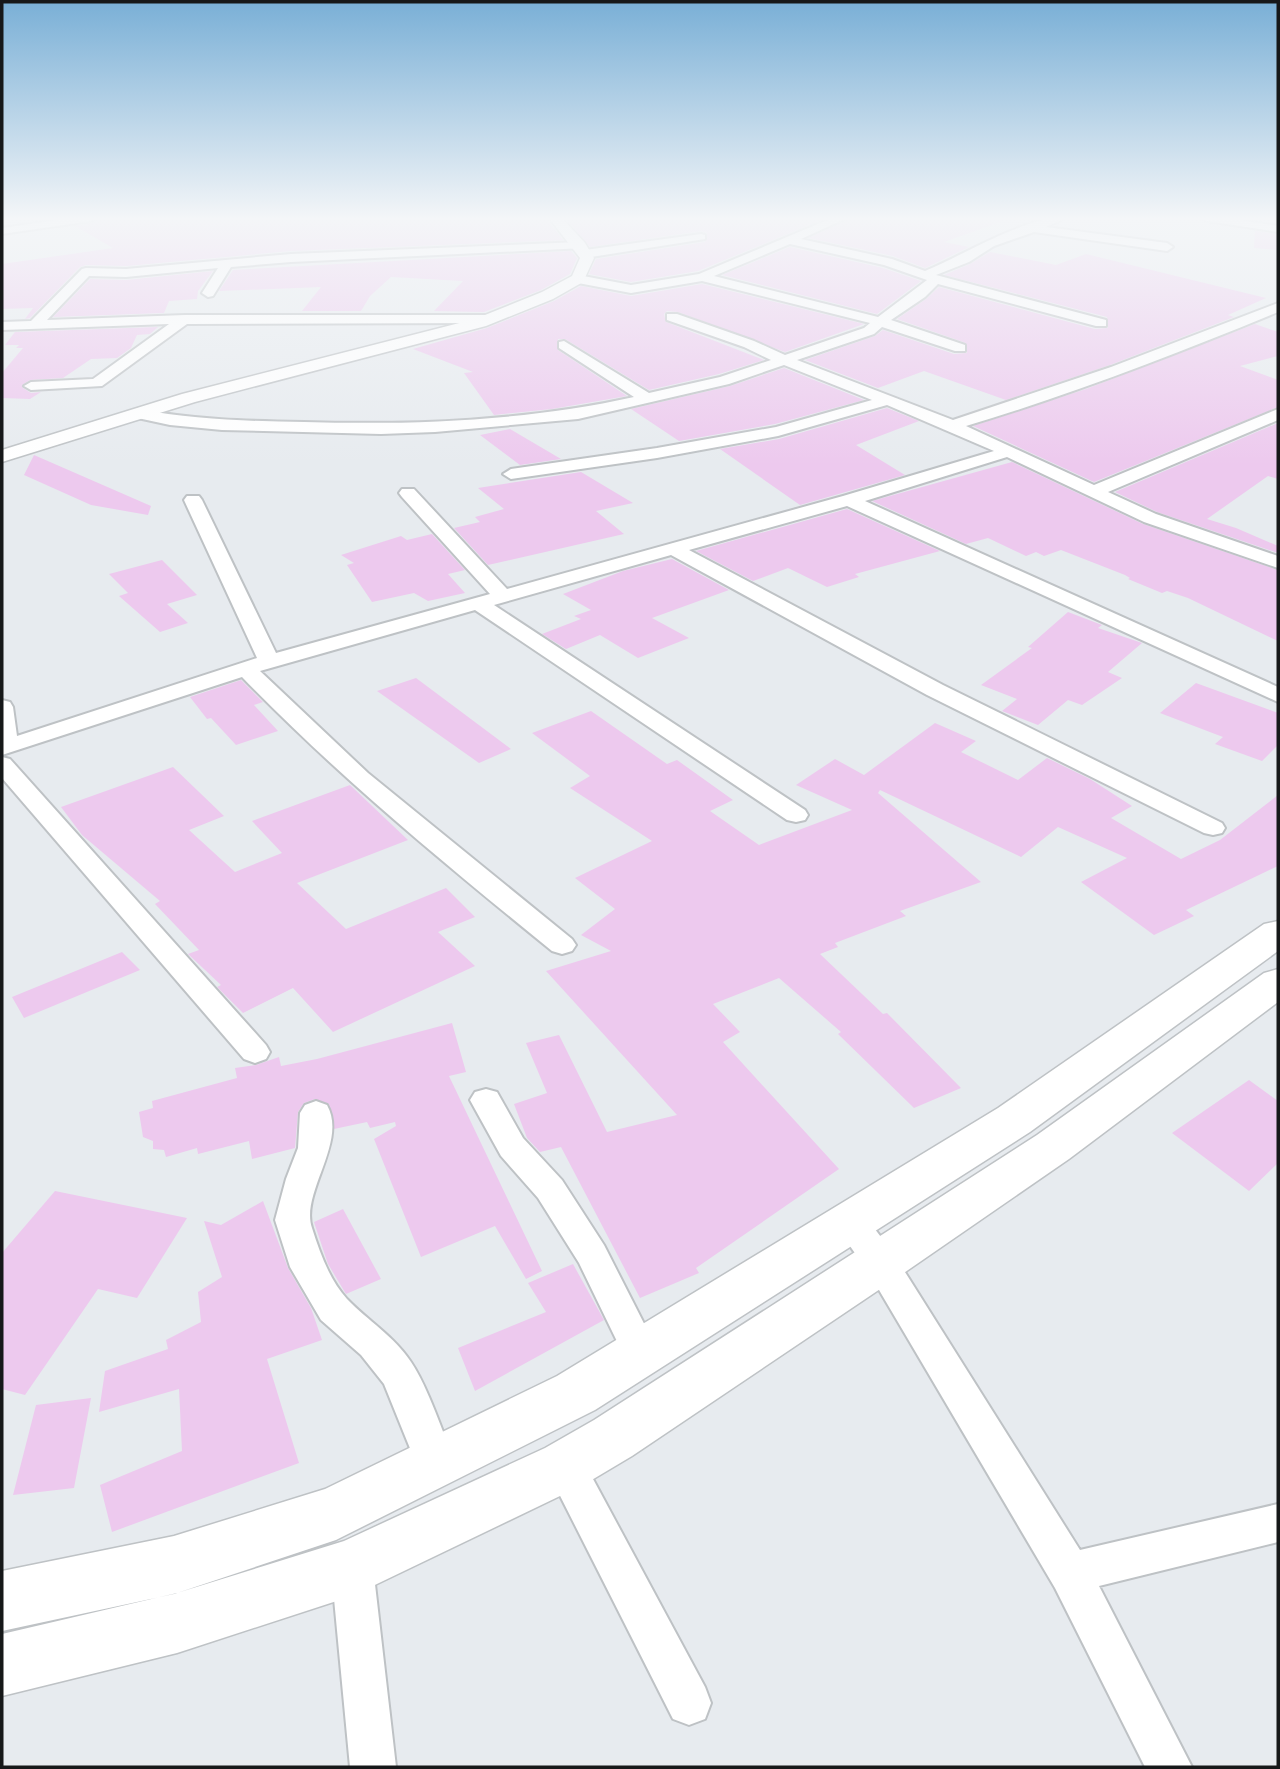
<svg xmlns="http://www.w3.org/2000/svg" width="1280" height="1769" viewBox="0 0 1280 1769" font-family="Raleway,sans-serif">
  <rect width="100%" height="100%" fill="#e7ebef"/>
  <path fill="#edc9ee" d="M99,218H546L563,240L291,251L126,266L86,265L80,267L30,318L25,319L33,308L2,309V264L113,248L75,226L92,223Z
    M565,218H826L698,271L631,282L589,274L596,259L705,242L707,233L701,231L590,247Z
    M849,218H1003V221L944,242L969,247L925,268L893,256L809,238Z
    M1255,231L1278,234V250L1254,248Z
    M790,247L883,268L921,281L877,314L722,275Z
    M571,251L577,258L570,274L541,290L484,312L434,311L463,281L391,277L370,296L361,311H302L321,287L219,291L233,270Z
    M990,252L1056,265L1086,254L1266,298L1228,315L1234,317L1110,365L1006,400L924,371L878,388L805,360L875,336L883,330L954,354L967,353L966,343L897,319L926,299L939,287L1095,329L1108,328L1107,317L944,275L970,264Z
    M213,271L198,291L197,299L169,301L164,313L53,317L90,279L126,280Z
    M702,284L864,324L785,352L678,312L667,311L664,314L666,322L764,360L719,374L649,390L565,339H558V350L627,396L552,409L494,415L464,373L473,372L413,349L487,328L554,301L581,286L631,296Z
    M1255,324L1278,332V356L1240,366L1278,380V407L1094,482L973,426L1086,389Z
    M158,327L150,334L137,335L131,348L117,358L91,359L63,378L30,380L22,385L23,388L31,393L41,392L30,399L2,398V373L23,348H16L19,345H5L15,332Z
    M784,368L864,400L775,424L679,441L631,409L730,386Z
    M887,408L919,421L856,445L905,475L800,505L720,449L779,439Z
    M1278,423V479L1268,476L1207,519L1236,528L1278,546V553L1157,512L1115,492Z
    M510,429L561,459L520,465L480,435Z
    M34,455L151,506L148,515L91,505L24,475Z
    M1012,462L1143,524L1278,570V641L1188,598L1167,591L1162,593L1128,579L1130,578L1125,575L1061,550L1044,556L1036,552L1026,556L988,538L966,544L872,501Z
    M581,472L633,503L596,511L624,534L488,565L454,528L480,522L475,517L504,509L478,488Z
    M847,509L940,551L855,574L859,577L827,587L788,568L753,581L696,551Z
    M432,534L465,570L448,574L465,593L428,601L414,593L372,602L347,565L354,563L341,555L401,536L407,540Z
    M672,559L729,590L652,618L689,638L638,658L600,635L566,649L542,634L581,619L574,616L591,610L563,594L623,571Z
    M162,560L197,595L167,604L188,623L160,632L119,596L128,593L109,574Z
    M1068,612L1102,625L1098,628L1142,643L1108,672L1122,678L1082,705L1068,700L1038,725L1002,711L1017,699L981,685L1032,648L1028,647Z
    M416,678L511,749L479,763L377,691Z
    M241,680L263,702L254,705L278,731L236,745L211,718L207,719L190,697Z
    M1196,683L1278,713V745L1262,761L1215,744L1223,737L1160,713Z
    M591,711L667,764L677,760L733,800L710,811L759,845L852,810L796,785L835,759L864,775L935,723L976,741L961,752L1018,780L1047,758L1090,779L1132,806L1111,818L1181,859L1220,840L1278,795V866L1186,910L1194,916L1154,935L1081,882L1127,858L1058,827L1021,857L880,790L878,793L981,882L900,911L906,916L835,943L838,947L820,954L883,1014L887,1013L961,1088L914,1108L838,1034L841,1032L779,978L713,1004L740,1032L723,1042L839,1169L696,1268L699,1273L640,1298L561,1147L540,1152L527,1138L514,1104L547,1093L526,1043L559,1035L607,1132L677,1115L546,971L611,951L581,935L615,909L575,878L652,841L570,788L590,776L532,733Z
    M173,767L224,816L189,830L235,872L282,853L252,821L350,785L408,840L297,883L346,929L446,888L475,917L438,932L475,966L333,1032L293,988L243,1013L217,987L221,985L188,954L199,950L155,904L160,901L82,835L61,807Z
    M122,952L140,970L24,1018L12,997Z
    M452,1023L466,1072L449,1076L542,1271L526,1279L495,1226L421,1257L374,1139L396,1126L395,1122L370,1128L367,1122L334,1129L329,1104L315,1099L304,1103L298,1112L295,1148L252,1159L249,1141L198,1154L197,1148L166,1157L164,1150L153,1149V1141L143,1137L139,1112L153,1108L152,1101L237,1078L235,1068L256,1065L279,1057L281,1066L317,1059Z
    M1249,1080L1278,1101V1163L1249,1191L1172,1133Z
    M55,1191L187,1218L137,1298L98,1289L25,1395L2,1389V1253Z
    M263,1201L288,1268L311,1308L322,1340L267,1359L299,1463L112,1532L100,1485L182,1451L179,1389L99,1412L105,1371L168,1349L166,1340L201,1322L198,1292L222,1277L204,1221L221,1225Z
    M343,1209L381,1279L346,1294L328,1264L314,1222Z
    M573,1264L604,1320L475,1391L458,1348L546,1312L528,1283Z
    M91,1398L74,1488L13,1495L36,1405Z"/>
  <g fill="none" stroke-linecap="round" stroke-linejoin="round">
    <g stroke="#bec2c5" stroke-width="4">
      <path id="minor" d="M71,218H97L91,221L2,234V228Z
        M832,218H847L801,239L892,259L925,271C962,256 1027,215 1066,218L1046,227L1167,243L1173,247L1167,251L1034,232L994,246L969,262L936,275L1106,320V326H1096L938,284L925,297L891,320L965,345V351H955L882,327L874,334L797,360L953,420L1111,367L1278,303V312C1176,354 1073,394 966,426L1094,485L1278,409V420L1108,492L1156,514L1278,556V568L1144,522L1007,457L865,501L1278,687V702L847,506L689,550L943,685L1222,823L1225,828L1222,833L1213,835L1204,833L927,695L671,555L494,605L805,810L808,815L805,820L796,822L787,820L475,610L260,671L368,773L572,939L576,945L572,951L562,954L552,951C445,864 338,776 242,677L2,755V700L10,702L13,707L17,736L257,658L184,500L187,496H199L202,500L276,653L490,594L402,497L399,493L402,489H414L507,589L843,496L994,451L887,405L778,436L657,458L511,479L503,474L511,469L657,448L776,427L872,400L784,365L729,384L578,419L435,432L381,434L222,430L170,425L133,417L131,414L139,409C194,420 249,421 304,422C415,425 526,421 634,397L559,348V342L564,341L649,393L720,377L771,360L744,347L667,320V314H677L754,341L785,355L864,328L870,323L702,281L631,293L578,283L572,279L578,275L631,285L699,274ZM790,244L884,265L927,280L878,317L714,276Z
        M1201,218H1226L1278,226V232L1207,221Z
        M701,234L705,235V239L585,258L579,254L585,250Z
        M580,242L584,244V248L291,262L231,267L213,296L208,297L202,293L218,268L126,277L89,276L47,320L185,315H486L493,319L486,323L187,324L102,386L31,390L24,386L31,382L93,379L169,324L2,330V322L31,321L82,269L86,268L126,269L291,254Z
        M2,757L10,759L266,1045L270,1052L266,1059L255,1063L244,1059L2,778Z
        M486,1089L497,1092L523,1138L562,1180L604,1245L659,1353L654,1364L641,1369L628,1364L579,1263L538,1198L501,1156L470,1100L475,1092Z
        M316,1101L327,1105C348,1142 300,1193 312,1228C320,1253 329,1279 347,1299C368,1321 394,1336 411,1362C428,1387 444,1436 456,1465L450,1478L436,1483L422,1478L384,1384L361,1355L321,1320L290,1267L275,1220L286,1179L298,1148L300,1113L305,1105Z
        M850,1209L862,1212L893,1253L1080,1550L1278,1504V1542L1099,1586L1192,1767H1145L1055,1588L869,1273L833,1222L838,1212Z
        M565,1448L579,1453L705,1687L711,1703L705,1719L689,1725L673,1719L545,1466L551,1453Z
        M352,1547L367,1553L373,1567L396,1767H350L331,1567L337,1553Z"/>
    </g>
    <g stroke="#bec2c5" stroke-width="3">
      <path id="tertiary" d="M549,218H562L585,243L594,258L583,282L553,299L486,326L195,402L2,462V450L182,394L475,319L542,292L572,276L580,258Z"/>
    </g>
    <g stroke="#bec2c5" stroke-width="3">
      <path id="secondary" d="M1278,921V951L1030,1132L595,1410L336,1540L174,1594L2,1631V1571L174,1536L325,1489L557,1376L998,1108L1264,924Z
        M1278,969V1002L1069,1159L898,1277L632,1456L585,1484L352,1596L177,1653L2,1696V1634L177,1593L344,1541L545,1448L594,1420L1037,1135L1264,973Z"/>
    </g>
    <use href="#minor" fill="#fff" fill-rule="evenodd"/>
    <use href="#tertiary" fill="#fff" fill-rule="evenodd"/>
    <use href="#secondary" fill="#fff" fill-rule="evenodd"/>
  </g>
  <linearGradient id="sky" x2="0" y2="1"><stop stop-color="#79afd6"/><stop offset="0.47" stop-color="#f4f6f8"/><stop offset="1" stop-color="#f4f6f8" stop-opacity="0"/></linearGradient>
  <rect width="1280" height="465" fill="url(#sky)"/>
  <rect width="1280" height="1769" fill="none" stroke="#161819" stroke-width="7"/>
</svg>
